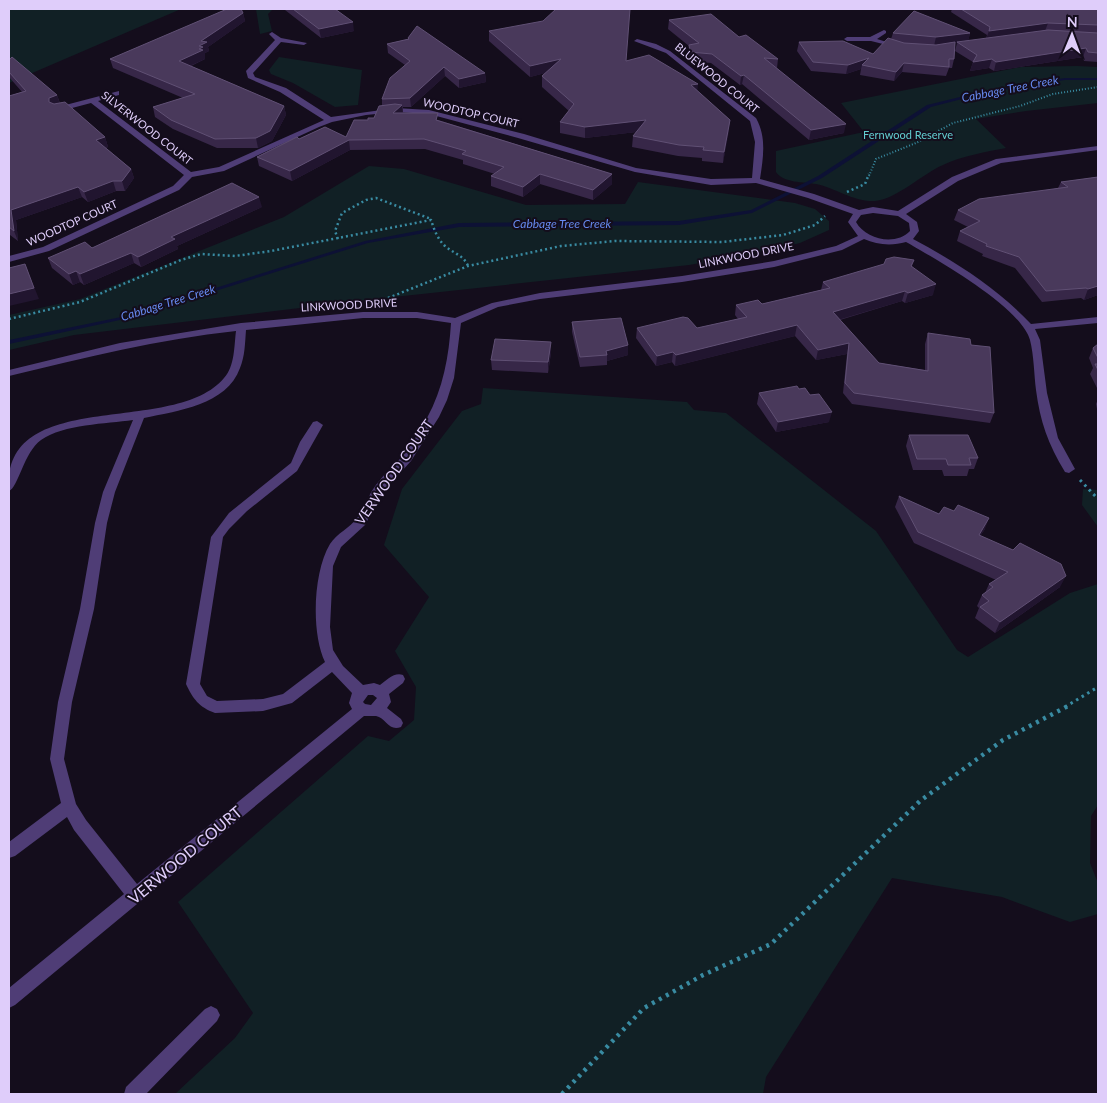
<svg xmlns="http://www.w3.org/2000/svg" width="1107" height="1103" viewBox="0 0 1107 1103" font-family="Lato,sans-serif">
  <rect width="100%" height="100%" fill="#140d1c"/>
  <path fill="#112025" d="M9,9H181L9,83Z
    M256,9H273L268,14L272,31L260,34Z
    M279,57L362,70L358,105L335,107L293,83L271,74L269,70Z
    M1077,66L1098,67V103L1026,111L976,119L1006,148C985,152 962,156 943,165C922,174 897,199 875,201C853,202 836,188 816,184C804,182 783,183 776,172V151L864,132L841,103L1021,67Z
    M369,166L404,169L526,205L625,204L638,182L795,203L815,209L829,221V230L800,243L751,254L689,265L366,300L74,335L9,350V315L80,299L284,217Z
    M483,388L687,402L694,410L726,413L876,531L957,650L968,657L1070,593L1098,584V805L1091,816L1090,863L1098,883V914L1070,922L1002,897L892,878L766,1077L763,1094H175L235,1038L253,1013L178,902L368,736L389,741L414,720L416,687L395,651L429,597L384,545L402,489L462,411L481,404Z
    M1083,489L1098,490V527L1082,505Z"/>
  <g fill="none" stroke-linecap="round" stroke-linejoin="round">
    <path fill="#0d1135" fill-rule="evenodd" d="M1065,78H1098V80H1065L989,92L931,107L822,178L752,213L679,225L459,227L368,243L129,318L9,344V340L126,316L365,241L459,223L679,221L751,210L818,176L927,105L989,90Z"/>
    <path stroke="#398ba2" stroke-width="2" stroke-dasharray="1 2" stroke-linecap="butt" d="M869,176L876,159L916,143L953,123L1020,106L1053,94L1098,87"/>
    <path stroke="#398ba2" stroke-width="2.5" stroke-dasharray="2 3" stroke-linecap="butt" d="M847,192L865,184L869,174
      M338,239L335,231L342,213L366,200L376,198L431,219
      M388,298L468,266L561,246L615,241L722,242L783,235L815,225L825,216
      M9,319L80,302L181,260L201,254L235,256L271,251L431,220C434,229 437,238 444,245C452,253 464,255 468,266"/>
    <path stroke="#398ba2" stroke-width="3" stroke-dasharray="2.5 4" stroke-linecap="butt" d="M1080,480L1098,499
      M1065,707L1098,687"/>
    <path stroke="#398ba2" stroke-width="4.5" stroke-dasharray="3 5" stroke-linecap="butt" d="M562,1094L644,1008L703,975L771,944L920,801L1003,740L1068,706"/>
    <path fill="#4f3d76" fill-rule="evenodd" d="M884,30L886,31V33L877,39L899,46V48L871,41H847L844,39L847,37H870Z
      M272,32L281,38L307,43L304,45L281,42L253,73L255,77L286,88L331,117L396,108L429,110L524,134L636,168L711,179L752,178L755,142L750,121L666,53L634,41L637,39L656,44L670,51L756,118C767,138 763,158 760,179L814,194L859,210L873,207L898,211L952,177L996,159L1098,146V150L1001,163L958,181L906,214L917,222L919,231L913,239C956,262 997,288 1031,324L1098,317V323L1035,329L1040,340L1047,393L1058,438L1075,469L1069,473L1065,472C1048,444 1040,421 1036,390C1034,374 1034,356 1030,340C1021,307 936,259 906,242C892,246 877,245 864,239L842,250L774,267L682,282L540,299L498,307L461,323L454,378L447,400L439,417L411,461L382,493L365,525L341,547L333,566L330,627L333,650L343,666L363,685L374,683L380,685C387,680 394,672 403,675L405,679L403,683L389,694L391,702L387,708L401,719L403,723L401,727C389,732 386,718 376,716C373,716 367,716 364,716L15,1005L9,1008V988L124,894L74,830L67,817L15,856L9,858V842L61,803L50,759L58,702L80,609L95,523L103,492L133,420C106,424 64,424 41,440C24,452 18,488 9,491C2,384 174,438 224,378C235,366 234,346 236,331C159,339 84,358 9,376V370L120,343L241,323L363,312H417L455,318L492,303L540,293L682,276L774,261L836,246L858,236L848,222L853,214L808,198L756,183L711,185L635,172L518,138L429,114L396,112L366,115L332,122L319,127L224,171L192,177L179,190L49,251L9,262V256L43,247L173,186L184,175L91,103L57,112L53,110L54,108L119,91V95L98,101L191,172L219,167L324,120L280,92L248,78L246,71L275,40L269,34ZM873,213L898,216L909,223L910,231C896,246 866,240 856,222L861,215ZM363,318H417L451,323C449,356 443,389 427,418C419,433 410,447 399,460C392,468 383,475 376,485C368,495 365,508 357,518C350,528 337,533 330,544C313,572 311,633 325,662L283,694L263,699L217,701L207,696L200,684L223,537L229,529L247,511L297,471L323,425L317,421L313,422L300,442L291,463L229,513L211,537L186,684C193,699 199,707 215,713L263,711L292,703L332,672L352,693L349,703L352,709L137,884L86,820L76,804L64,759L72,702L94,609L107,523L115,492L144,418C177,411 227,405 240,368C245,356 245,343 246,330ZM368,695H373L377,698L371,705L365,704L363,702Z
      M211,1006L217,1009L220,1015L217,1021L146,1094H124L126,1087L205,1009Z"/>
  </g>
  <path fill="#372748" d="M285,9H335L354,31L321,38L285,10Z
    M952,9H1098V62L1084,61L1083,57L994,71L989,68L970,71L973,62L955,51L957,43H955L954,59L952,68H949L946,76L902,72L894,81L860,75L861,69L846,74L811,71L797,51L799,42L873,54L891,39L893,33H970L968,41L986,39L987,35L951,12Z
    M243,13L245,21L208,47L209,51L205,53V59L191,66L284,106L286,115L272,141L258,148H217L173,129L155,117L153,107L183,98L113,68L110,59Z
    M669,20L739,37L778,59L777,68L844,133L809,140L742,84L740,85L711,63L689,61V46L668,29Z
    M489,31L626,61L697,91L730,120L723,163L702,161V158L678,156L632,147L633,136L636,132L585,138L560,133V122L569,111L542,87V76L545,73L530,77L489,41Z
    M408,38L485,73L486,82L459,88L445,76L411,107H403V113L438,120L612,174V184L593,200L540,184L523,197L491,186V176L495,174L463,164V160L425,149L350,150L292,181L259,166L257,157L299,139L346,137L368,120L374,118L382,106V99L405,65L388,53L387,44L408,39Z
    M9,60L57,95L60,103L105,137L108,147L106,148L131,169L134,178L125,191H116L88,202L82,197L16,220L18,241L10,235H9V96L22,92L9,77Z
    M1098,177V295L1084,300L1081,298L1042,302L1015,268L982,256L983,254L957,241L960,231L968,227L954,220L958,210L1058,188L1061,182Z
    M262,207L177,246L178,249L141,267L134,263L84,285L80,282L73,285L52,268L48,258Z
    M914,260L912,266L933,295L905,303L902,301L840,320L879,363L925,370V344L928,333L971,345L994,413L990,423L852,404L843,393L847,354L816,360L795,336L675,366L672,362L656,366L636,338L637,328H697L738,319L735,315L736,305L762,304L821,290L823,282Z
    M572,322L628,345V355L607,361V365L580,367L572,332Z
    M551,342V353L548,373L492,370L491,360Z
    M1098,344V390L1090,374L1093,368L1089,358L1093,348Z
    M799,389L810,395L829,422L776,432L757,404L759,393Z
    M1098,399V414L1096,404Z
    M909,435L978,458L974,469H969L967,476H944L942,470H913L906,446Z
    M899,496L939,514L985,529L980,536L1060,587L995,633L975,618L979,608L977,606L982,595L985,593L989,584L996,580L914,543L895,507Z"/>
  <path fill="#21152f" d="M243,13L245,21L208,47L209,51L205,53V59L181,70L179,61L199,46L201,41Z
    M353,22L354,31L321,38L319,29Z
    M1048,23L1045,31L986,39L989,31Z
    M970,33L968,42L934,46L936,37Z
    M1086,48L1083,57L994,71L996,62Z
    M869,58L862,65L861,69L846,74L848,65Z
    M561,59V69L530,77V66Z
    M992,59L989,68L970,71L973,62Z
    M904,63L902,72L894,81L896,72Z
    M444,67L445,76L411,107L410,98Z
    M485,73L486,82L459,88V79Z
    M744,75L742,84L740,85L741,76Z
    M698,84L697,95L691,85Z
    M57,95L60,104L52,107L49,102V98Z
    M402,105L403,114L393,113Z
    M284,106L286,115L272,141L258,148L256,138Z
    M646,120L645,131L585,138V127Z
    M730,120L729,131L723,163L724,152Z
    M846,124L844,133L809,140L811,130Z
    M105,137L108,147L99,150L96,140Z
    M349,140L350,150L292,181L290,171Z
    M131,169L134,178L125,191L122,181Z
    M540,174V184L523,197V187Z
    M612,174V184L593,200V190Z
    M113,181L116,191L88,202L84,192Z
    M78,187L82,197L16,220L18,241L14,231L11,210Z
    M259,197L262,207L177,246L178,249L141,267L138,257L171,237Z
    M131,253L134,263L84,285L80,274Z
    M25,264L39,299L9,306V294Z
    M76,271L80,282L73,285L69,274Z
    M936,284L933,295L905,303L908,293Z
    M1098,286V295L1084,300L1088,289Z
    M905,291L902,301L831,322L833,312Z
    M797,325L795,336L675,366L676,355Z
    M551,342V353L548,373V362Z
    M849,343L847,354L816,360L818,350Z
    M628,345V355L607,361V355L606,351Z
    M673,352L672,362L656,366L657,356Z
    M832,412L829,422L776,432L778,422Z
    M989,518L985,529L974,546L979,535Z
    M1066,576L1060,587L995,633L1000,622Z"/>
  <path fill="#49395b" stroke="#605074" d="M227,9H241L243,13L201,41L207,42L199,46L203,47L199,49L203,50L179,61L284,106L270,131L256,138L215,139L171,120L153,107L195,94L110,59Z
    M293,9H335L353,22L319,29Z
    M556,9H630L626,61L649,55L698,84L691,85L730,120L724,152L703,150L704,147L679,145L633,136L646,120L585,127L560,122L574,104L542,76L561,59L530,66L489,31L543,21Z
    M961,9H1098V25L1048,23L989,31L990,27Z
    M914,11L970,33L936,37L893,33Z
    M711,14L739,37L746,35L778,59L764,58L846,124L811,130L744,75L741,76L712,54L690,52L689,45L699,43L669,20Z
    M417,26L485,73L459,79L444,67L410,98L382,99L390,78L410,61L387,44L409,39L408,38Z
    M1048,30L1098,33V53L1088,52L1086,48L996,62L992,59L973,62L977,55L957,42Z
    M888,38L904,43L936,45L955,42L954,59H949V67L904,63L896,72L862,65L869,58L848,65L813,62L799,42L843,41L873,54Z
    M12,57L57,95L49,98V102L54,104L65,102L105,137L96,140L131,169L122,181H113L84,192L78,187L11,210L14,231L9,227V96L26,91L9,72V60Z
    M395,104L402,105L393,113H438L436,120L612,174L593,190L540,174L523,187L491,176L504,167L462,154L466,151L424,139L349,140L290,171L257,157L297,137L299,139L325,127L346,137L354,120H368V118H374L379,106Z
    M1098,177V286L1088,289L1086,288L1046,291L1019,257L986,246L987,244L960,231L980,221L958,210L979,199L1068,187L1061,182Z
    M232,183L259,197L171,237L175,239L138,257L131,253L80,274L76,271L69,274L48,258L85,242L92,248Z
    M894,257L914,260L911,266L936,284L908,293L905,291L833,312L879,363L928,371V333L970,339L971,345L990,347L994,413L854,393L845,383L849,343L818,350L797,325L676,355L673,352L657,356L637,328L683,317L688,318L697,328L747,317L736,305L758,300L762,304L830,288L823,282L884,264L886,259Z
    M25,264L34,288L9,294V268Z
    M621,318L628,345L606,351L607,355L580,357L572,322Z
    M495,339L551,342L548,362L491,360Z
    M1098,344V358L1093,348Z
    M1095,364H1098V370Z
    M797,386L799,389L805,388L810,395L819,394L832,412L778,422L759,393Z
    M909,435H968L978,458H969L971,465H948L946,459H917Z
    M899,496L939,514L944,507L954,511L958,505L989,518L979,535L1013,550L1020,543L1061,564L1066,576L1000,622L980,607L989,601L982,595L993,587L989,584L1008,572L918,532Z"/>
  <g text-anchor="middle" stroke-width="4" stroke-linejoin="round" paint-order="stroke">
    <g font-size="11" fill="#dfcdfa" stroke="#140d1c">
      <text transform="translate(717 78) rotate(39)" y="4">BLUEWOOD COURT</text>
      <text transform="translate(471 113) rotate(13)" y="4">WOODTOP COURT</text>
      <text transform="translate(147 128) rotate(38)" y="4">SILVERWOOD COURT</text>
      <text transform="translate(72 223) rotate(-24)" y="4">WOODTOP COURT</text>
      <text transform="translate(746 255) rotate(-11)" y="4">LINKWOOD DRIVE</text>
      <text transform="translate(349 305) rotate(-3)" y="4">LINKWOOD DRIVE</text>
    </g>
    <g font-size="11" fill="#62ced1" stroke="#140d1c">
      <text x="908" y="139">Fernwood Reserve</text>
    </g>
    <g font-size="12" font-style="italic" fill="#6689ef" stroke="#140d1c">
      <text transform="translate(1010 89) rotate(-11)" y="4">Cabbage Tree Creek</text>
      <text x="562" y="228">Cabbage Tree Creek</text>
      <text transform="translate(168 303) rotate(-17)" y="4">Cabbage Tree Creek</text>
    </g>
    <g font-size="14" fill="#dfcdfa" stroke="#140d1c">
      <text transform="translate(394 472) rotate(-55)" y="5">VERWOOD COURT</text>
    </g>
    <g font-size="16" fill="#dfcdfa" stroke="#140d1c">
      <text transform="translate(185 855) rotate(-40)" y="6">VERWOOD COURT</text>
    </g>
  </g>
  <rect width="1107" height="1103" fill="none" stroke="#dfcdfa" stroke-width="20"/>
  <g transform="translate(1072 35) rotate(1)" stroke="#140d1c" stroke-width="4" paint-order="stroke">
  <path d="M0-4L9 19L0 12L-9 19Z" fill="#dfcdfa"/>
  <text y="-8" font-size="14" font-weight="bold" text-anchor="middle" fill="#dfcdfa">N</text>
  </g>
</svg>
